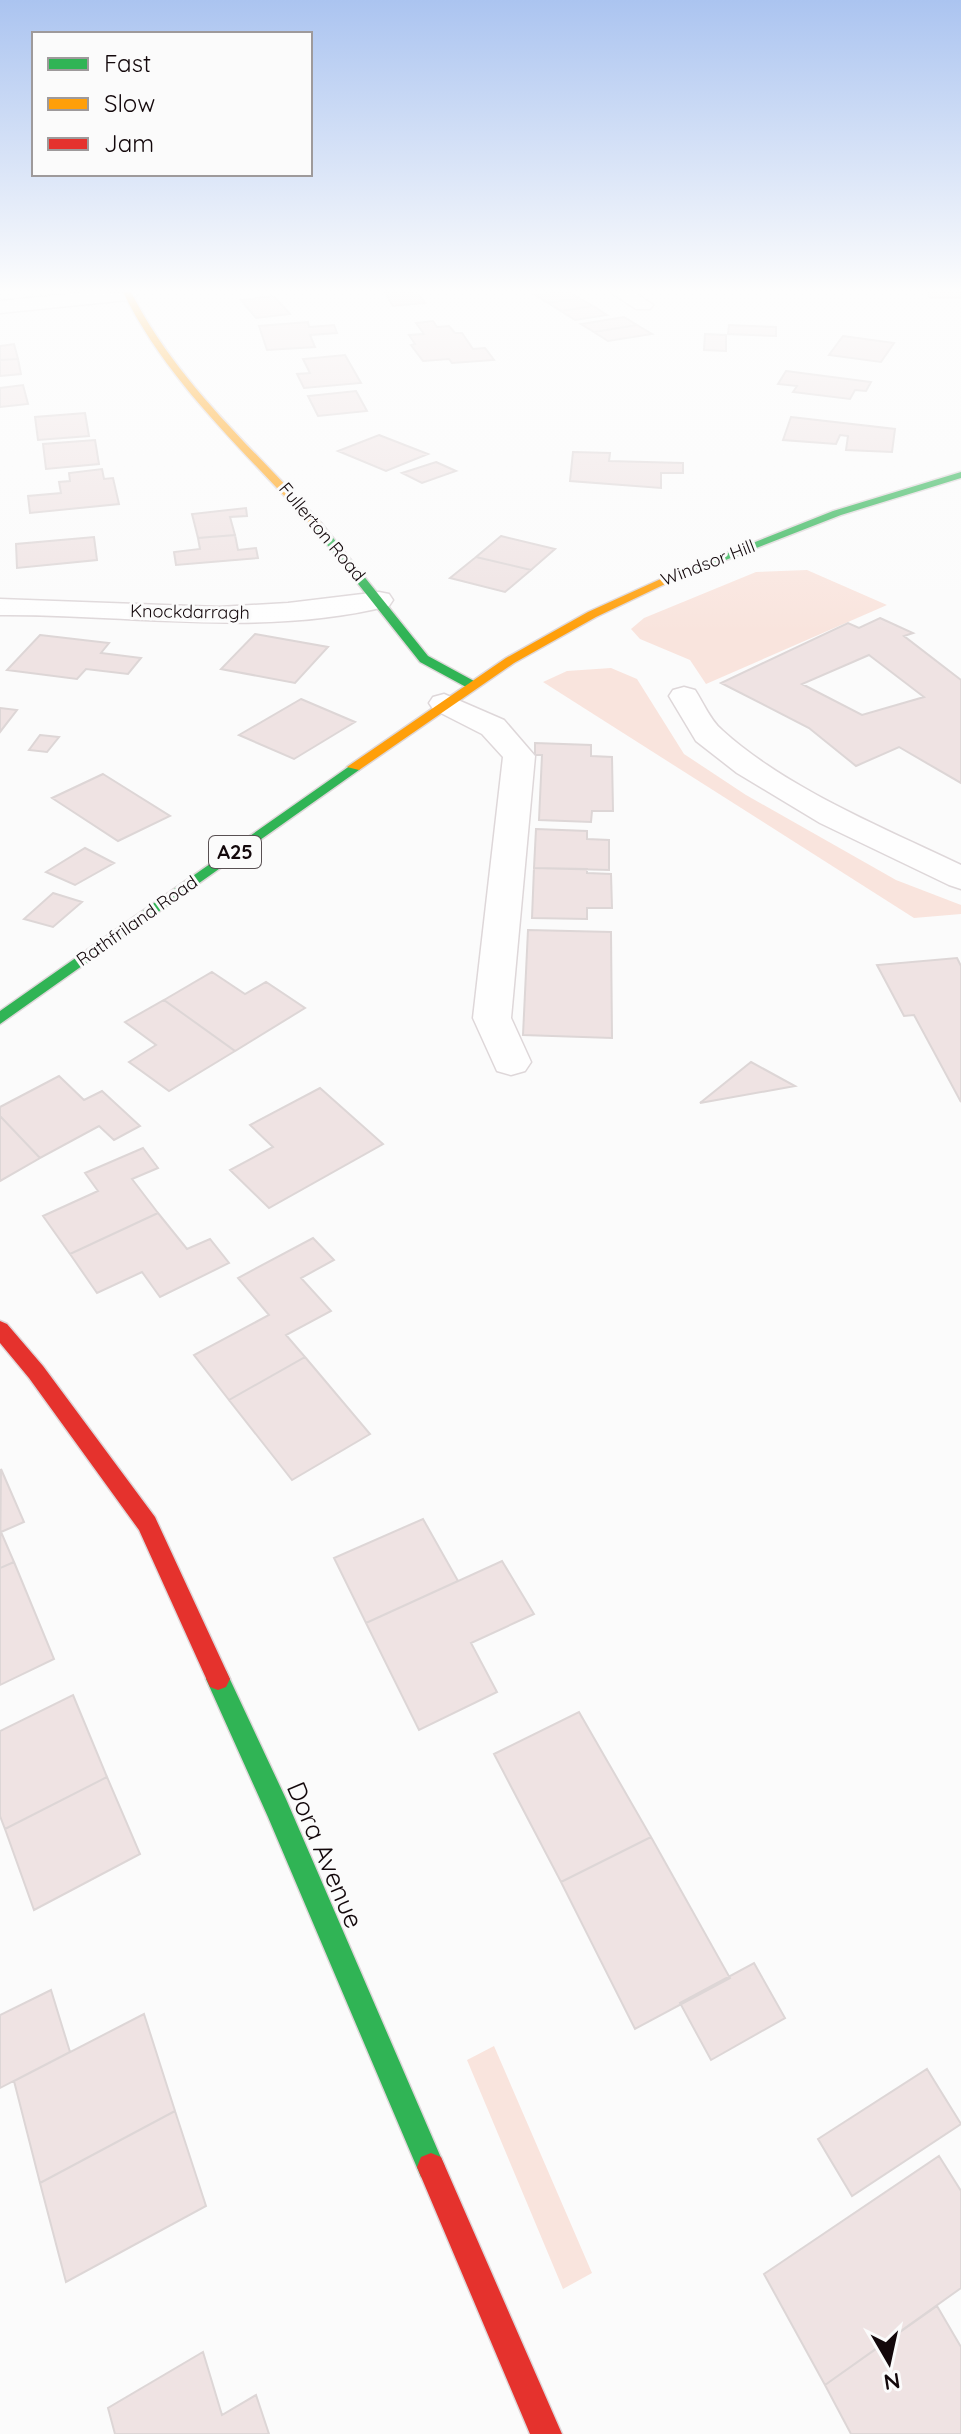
<svg xmlns="http://www.w3.org/2000/svg" width="961" height="2434" viewBox="0 0 961 2434" font-family="Quicksand,sans-serif">
  <rect width="100%" height="100%" fill="#fbfbfb"/>
  <path fill="#f9e4dd" d="M807,570L887,605L706,684L690,660L640,639L631,629L644,618L756,572Z
    M611,668L637,679L684,754L746,795L896,880L961,905V914L914,918L543,682L567,671Z
    M494,2046L592,2273L563,2289L467,2060Z"/>
  <path fill="#efe3e3" stroke="#ddd6d6" stroke-width="2" fill-rule="evenodd" d="M385,292H417L425,303L393,306Z
    M551,292H570L579,298L548,303L535,295Z
    M927,292H961V298H930Z
    M274,296L290,314L256,318L241,300Z
    M579,298L593,306L561,311L548,303Z
    M593,306L607,315L575,320L561,311Z
    M624,317L637,325L594,332L581,324Z
    M433,321L437,327L449,326L455,333H462L473,349L485,348L494,360L452,363L449,359L423,361L411,345L415,344L409,335L424,334L416,323Z
    M308,322L309,327L334,325L337,333L310,335L315,347L267,350L259,326Z
    M637,325L652,334L608,341L594,332Z
    M729,325L776,327V336L728,334Z
    M705,334L726,335V351L704,350Z
    M843,336L894,343L881,362L829,355Z
    M14,344L18,359L0,360V346Z
    M345,355L361,383L304,388L297,374L310,373L303,359Z
    M18,359L21,374L0,376V360Z
    M786,371L871,382L866,391L855,390L850,399L793,392L797,386L778,384Z
    M23,385L28,404L0,407V388Z
    M356,391L367,411L318,416L308,396Z
    M85,413L89,436L38,440L35,417Z
    M791,417L895,429L892,452L846,450L848,436L840,435L836,444L783,440Z
    M379,435L428,454L386,471L338,451Z
    M95,440L99,464L46,469L43,444Z
    M573,452L610,453L609,461L683,463V473H661V488L570,481Z
    M436,462L456,471L422,483L402,473Z
    M102,469L104,479L113,478L119,504L30,513L28,496L61,493L59,482L70,481L69,473Z
    M246,508L247,516L230,517L235,535L198,538L192,514Z
    M235,535L238,550L256,548L258,558L176,565L174,552L200,549L198,538Z
    M501,536L555,549L531,570L476,557Z
    M94,537L97,560L17,568L16,544Z
    M476,557L531,570L505,592L450,578Z
    M880,618L913,633L904,636L961,680V783L899,747L856,766L809,728L721,683L848,623L859,628ZM869,655L924,697L862,715L802,684Z
    M255,634L328,647L295,683L221,669Z
    M40,635L109,643L101,653L141,658L128,674L86,669L77,679L7,670Z
    M301,699L355,722L294,759L239,735Z
    M0,708L17,710L0,732Z
    M40,735L59,737L47,752L29,750Z
    M535,743L591,745V756L612,757L613,811H592L591,822L539,820L542,755H535Z
    M103,774L170,816L118,841L52,798Z
    M536,829L587,831V839L609,840V870L534,868Z
    M85,848L114,863L75,885L46,872Z
    M534,868L587,869V873L611,874L612,908H587V919L532,918Z
    M53,893L82,902L53,927L24,919Z
    M528,930L611,932L612,1038L523,1035Z
    M957,958L961,966V1102L914,1015L904,1016L877,965Z
    M212,972L245,994L266,982L305,1008L235,1051L164,1000Z
    M164,1000L235,1051L169,1091L129,1062L156,1045L125,1022Z
    M751,1062L795,1086L700,1103Z
    M59,1076L84,1100L102,1091L140,1126L114,1140L99,1126L40,1158L0,1116V1107Z
    M320,1088L383,1144L269,1208L230,1170L273,1147L250,1125Z
    M0,1116L40,1158L0,1181Z
    M143,1148L158,1168L132,1179L158,1213L70,1254L43,1216L98,1191L85,1173Z
    M158,1213L187,1249L210,1239L229,1263L160,1297L142,1272L97,1293L70,1254Z
    M313,1238L334,1260L301,1278L331,1311L286,1335L305,1357L229,1400L194,1355L269,1315L238,1278Z
    M305,1357L370,1434L292,1480L229,1400Z
    M1,1469L24,1522L1,1532L14,1562L0,1568Z
    M423,1519L458,1581L366,1623L334,1558Z
    M502,1561L534,1614L471,1643L497,1692L419,1730L366,1623Z
    M14,1562L54,1659L0,1685V1568Z
    M73,1695L107,1777L5,1829L0,1816V1731Z
    M579,1712L651,1837L561,1882L494,1754Z
    M107,1777L140,1854L34,1910L5,1829Z
    M651,1837L730,1978L635,2029L561,1882Z
    M754,1963L785,2018L711,2060L680,2003Z
    M51,1990L70,2052L0,2088V2015Z
    M144,2014L175,2111L40,2183L14,2081Z
    M927,2069L961,2124L852,2196L818,2139Z
    M175,2111L206,2206L66,2282L40,2183Z
    M939,2156L961,2191V2288L825,2385L764,2274Z
    M937,2306L961,2347V2434H851L825,2385Z
    M203,2352L222,2415L256,2395L269,2434H115L108,2408Z"/>
  <g fill="none" stroke-linecap="round" stroke-linejoin="round">
    <g stroke="#ded7d9" stroke-width="3">
      <path id="street" d="M89,292L138,294L128,300L0,313V301Z
        M610,292H634L653,305L650,309H636Z
        M379,592L389,594L393,600L389,606C260,638 130,614 0,615V599L219,607L288,603Z
        M684,687L695,690C703,702 710,720 722,730C787,789 882,827 961,865V889L949,885L820,823L737,773L696,741L669,696L673,690Z
        M444,694L504,720L535,756L511,1018L531,1062L525,1071L511,1075L497,1071L473,1018L503,757L482,734L433,709L429,703L433,697Z"/>
    </g>
    <g stroke="#ded7d9" stroke-width="3">
      <path id="fast" d="M961,472V478L841,515L682,577L672,575L833,511Z
        M313,523H321L428,656L474,681V687H466L420,662L313,527Z
        M354,763L361,767L359,770L0,1024V1011Z
        M218,1668L226,1671L286,1799L445,2167L441,2177L431,2181L421,2177L268,1817L206,1679L210,1671Z"/>
    </g>
    <g stroke="#ded7d9" stroke-width="3">
      <path id="slow" d="M123,292H131C177,383 253,448 321,523V527H313C245,451 169,385 123,292Z
        M674,573L684,575L596,617L514,663L359,770L347,767L506,658L588,612Z"/>
    </g>
    <g stroke="#ded7d9" stroke-width="3">
      <path id="jam" d="M0,1321L7,1324L43,1366L155,1517L230,1679L226,1687L218,1690L210,1687L139,1530L29,1378L0,1343Z
        M431,2153L441,2157L562,2434H530L417,2167L421,2157Z"/>
    </g>
    <use href="#street" fill="#fefefe" fill-rule="evenodd"/>
    <use href="#fast" fill="#30b455" fill-rule="evenodd"/>
    <use href="#slow" fill="#ff9f0a" fill-rule="evenodd"/>
    <use href="#jam" fill="#e5322d" fill-rule="evenodd"/>
  </g>
  <linearGradient id="sky" x2="0" y2="1"><stop stop-color="#abc4f0"/><stop offset="0.46" stop-color="#fdfdfd"/><stop offset="1" stop-color="#fdfdfd" stop-opacity="0"/></linearGradient>
  <rect width="961" height="633" fill="url(#sky)"/>
  <g text-anchor="middle" stroke-width="6" stroke-linejoin="round" paint-order="stroke">
    <g font-size="18" fill="#13080b" stroke="#fbfbfb">
      <text transform="translate(322 532) rotate(50)" y="6">Fullerton Road</text>
      <text transform="translate(708 563) rotate(-21)" y="6">Windsor Hill</text>
      <text transform="translate(190 612) rotate(1)" y="6">Knockdarragh</text>
      <text transform="translate(137 921) rotate(-35)" y="6">Rathfriland Road</text>
    </g>
    <rect fill="#fbfbfb" stroke="#595153" stroke-width="2" x="209" y="836" width="52" height="32" rx="6"/>
    <g font-size="20" font-weight="bold" fill="#13080b">
      <text x="235" y="859">A25</text>
    </g>
    <g font-size="26" fill="#13080b" stroke="#fbfbfb">
      <text transform="translate(325 1855) rotate(67)" y="9">Dora Avenue</text>
    </g>
  </g>
  <rect x="32" y="32" width="280" height="144" fill="#fbfbfb" stroke="#9e9a9b" stroke-width="2"/>
  <rect x="48" y="58" width="40" height="12" fill="#30b455" stroke="#9e9a9b" stroke-width="2"/>
  <text x="104" y="72" font-size="24" fill="#13080b">Fast</text>
  <rect x="48" y="98" width="40" height="12" fill="#ff9f0a" stroke="#9e9a9b" stroke-width="2"/>
  <text x="104" y="112" font-size="24" fill="#13080b">Slow</text>
  <rect x="48" y="138" width="40" height="12" fill="#e5322d" stroke="#9e9a9b" stroke-width="2"/>
  <text x="104" y="152" font-size="24" fill="#13080b">Jam</text>
  <g transform="translate(889 2362) rotate(171)" stroke="#fbfbfb" stroke-width="6" paint-order="stroke">
  <path d="M0-6L14 30L0 20L-14 30Z" fill="#13080b"/>
  <text y="-12" font-size="22" font-weight="bold" text-anchor="middle" fill="#13080b">N</text>
  </g>
</svg>
